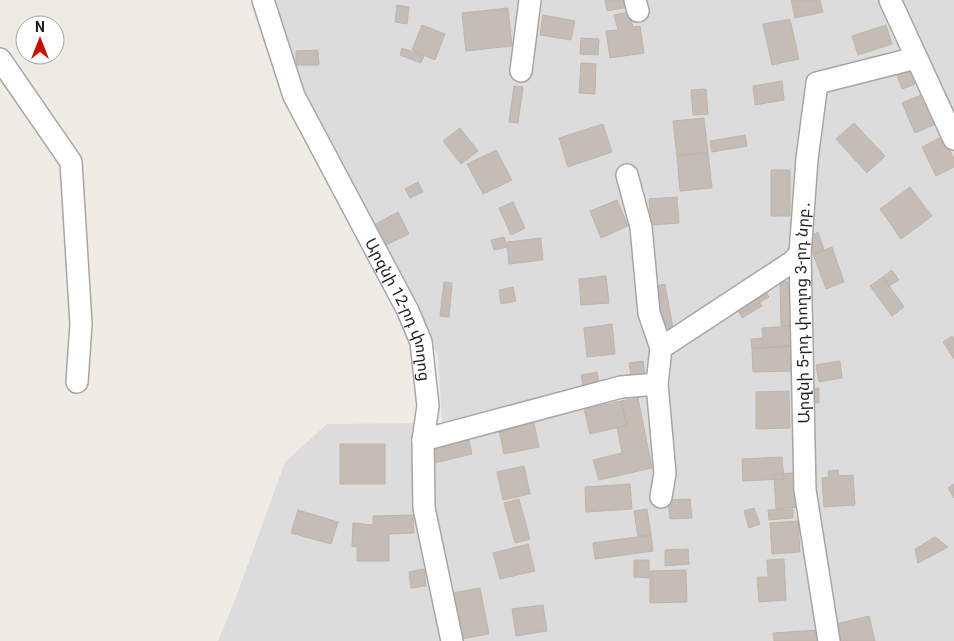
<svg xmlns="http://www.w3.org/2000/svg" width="954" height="641" viewBox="0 0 954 641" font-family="Roboto,'Noto Sans Armenian',sans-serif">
  <rect width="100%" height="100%" fill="#efece5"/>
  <path fill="#dddcdc" d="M267,0H954V641H218L235,600L285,462L327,424L442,423L438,357L412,300L300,95Z"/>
  <path fill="#c4bcb5" stroke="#c1b4a8" d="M605,0H626L628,7L607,11Z
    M791,0H820L823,12L795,18Z
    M397,5L409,7L407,24L395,22Z
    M508,8L512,46L466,51L462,13Z
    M629,12L633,27L640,26L644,53L610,58L606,31L618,30L614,15Z
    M543,15L575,21L571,40L540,35Z
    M790,19L799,59L772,65L763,24Z
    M422,25L445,34L435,60L412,50Z
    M886,25L892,44L858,55L852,36Z
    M581,38L599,39L598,55L580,54Z
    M402,48L424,56L421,63L400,55Z
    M318,50L319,65H296V51Z
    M581,63L596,64L595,94L579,93Z
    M913,69L918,83L902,89L897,75Z
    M782,81L784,100L755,105L753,86Z
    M514,86L523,87L518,123L509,122Z
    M706,89L708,114L693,115L691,90Z
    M926,93L938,123L915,133L902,103Z
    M704,118L708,152L677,156L673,121Z
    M854,123L885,156L867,173L836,139Z
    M603,124L612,152L568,167L559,138Z
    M460,128L478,151L461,164L443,141Z
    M745,135L747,146L712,152L710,141Z
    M943,136L954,159V167L936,176L922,147Z
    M496,150L512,180L483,194L467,164Z
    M708,152L712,188L680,191L677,156Z
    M771,170H790V216H771Z
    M418,182L423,192L410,198L405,189Z
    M910,187L932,216L901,239L880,209Z
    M677,197L679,223L651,225L649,199Z
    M617,200L628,226L601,238L590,211Z
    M513,202L525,228L511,235L499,208Z
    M398,212L409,234L384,246L374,225Z
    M818,232L824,250L813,254L811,236Z
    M504,237L507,247L494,250L491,240Z
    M541,238L543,260L509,264L507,242Z
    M832,247L844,282L826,289L813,254Z
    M892,270L899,280L889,286L883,277Z
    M606,276L609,303L581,305L579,279Z
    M883,277L904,307L892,316L870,286Z
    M444,282L452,283L449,317L440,316Z
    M780,282H789L791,326H781Z
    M665,284L673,328L660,330L652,287Z
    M513,287L516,301L501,304L499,290Z
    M764,288L769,297L740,314L735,305Z
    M760,303L762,306L742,318L740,314Z
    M612,324L615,354L587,357L584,328Z
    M791,326L792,346L763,348L762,328Z
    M952,336L954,340V359L943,342Z
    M762,338L763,348L752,349L751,339Z
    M792,346L793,371L753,372L752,348Z
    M643,361L645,374L631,376L629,363Z
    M840,361L842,378L819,382L816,365Z
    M597,372L599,384L583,386L581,375Z
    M819,388V403H811V389Z
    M789,391L790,428L756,429V392Z
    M638,398L652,468L599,480L593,460L622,453L617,428L627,425L621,401Z
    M621,401L627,425L590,434L584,409Z
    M533,418L539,447L504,454L498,425Z
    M468,436L472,454L434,463L429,446Z
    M340,444H385V484H340Z
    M782,457L784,479L743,481L742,459Z
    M524,466L530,494L503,500L497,472Z
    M838,470L839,476L853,475L855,505L824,507L822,478L829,477L828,471Z
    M796,473L799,507L776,509L774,474Z
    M630,484L632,509L586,512L585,487Z
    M954,484V498L948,488Z
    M519,499L530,539L515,543L504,503Z
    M690,499L692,518L670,519L668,500Z
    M754,508L760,524L749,528L744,511Z
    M647,509L651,535L638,537L634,511Z
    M793,509V518L769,520L768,510Z
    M298,510L338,522L331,544L291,533Z
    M413,515L414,533L389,534V561H357V547L352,546L353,523L373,525V516Z
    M798,521L800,552L772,554L770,523Z
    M651,535L653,551L595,559L593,543Z
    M935,537L948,547L918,563L915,549Z
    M528,544L535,571L500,579L493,553Z
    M688,549L689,564L665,566V550Z
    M784,559L786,600L759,602L757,577H768L767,560Z
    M634,560H649V578L634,577Z
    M424,569L426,586L411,588L409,572Z
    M686,570L687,602L650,603V571Z
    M480,588L489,634L461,639L452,593Z
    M543,605L547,631L516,636L512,609Z
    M869,616L875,641H840L836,624Z
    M818,630V641H774L773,633Z"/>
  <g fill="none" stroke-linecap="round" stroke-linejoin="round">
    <g stroke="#a6a6a6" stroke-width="24">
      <g id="minor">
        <path id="s1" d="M263,0L294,96L408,311L421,342L428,406L423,440L424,508L452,641"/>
        <path d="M635,0L638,11"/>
        <path d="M890,0L954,139"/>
        <path d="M0,59L71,162L81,324L77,382"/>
        <path d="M521,71L530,0"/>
        <path d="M627,175L641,227L649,313L661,348"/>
        <path d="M423,440L621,387L657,384"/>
        <path d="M661,497L665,473L657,384L661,348L792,262L800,254"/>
        <path id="s2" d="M829,641L805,490L800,254L807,159L817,83L916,58"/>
      </g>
    </g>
    <use href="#minor" stroke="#fff" stroke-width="21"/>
  </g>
  <g text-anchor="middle" stroke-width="4" stroke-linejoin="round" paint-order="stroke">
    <g font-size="16" fill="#1f1f1f" stroke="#fff">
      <text dy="6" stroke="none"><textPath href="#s1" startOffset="340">Արզնի 12-րդ փողոց</textPath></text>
      <text dy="6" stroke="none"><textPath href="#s2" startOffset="331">Արզնի 5-րդ փողոց 3-րդ նրբ․</textPath></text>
    </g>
  </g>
  <g transform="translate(40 40)"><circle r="24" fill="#ffffff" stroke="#a5a5a5"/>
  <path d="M0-4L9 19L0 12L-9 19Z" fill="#ca0e04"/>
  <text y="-8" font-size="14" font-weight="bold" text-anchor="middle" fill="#1f1f1f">N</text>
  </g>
</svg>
